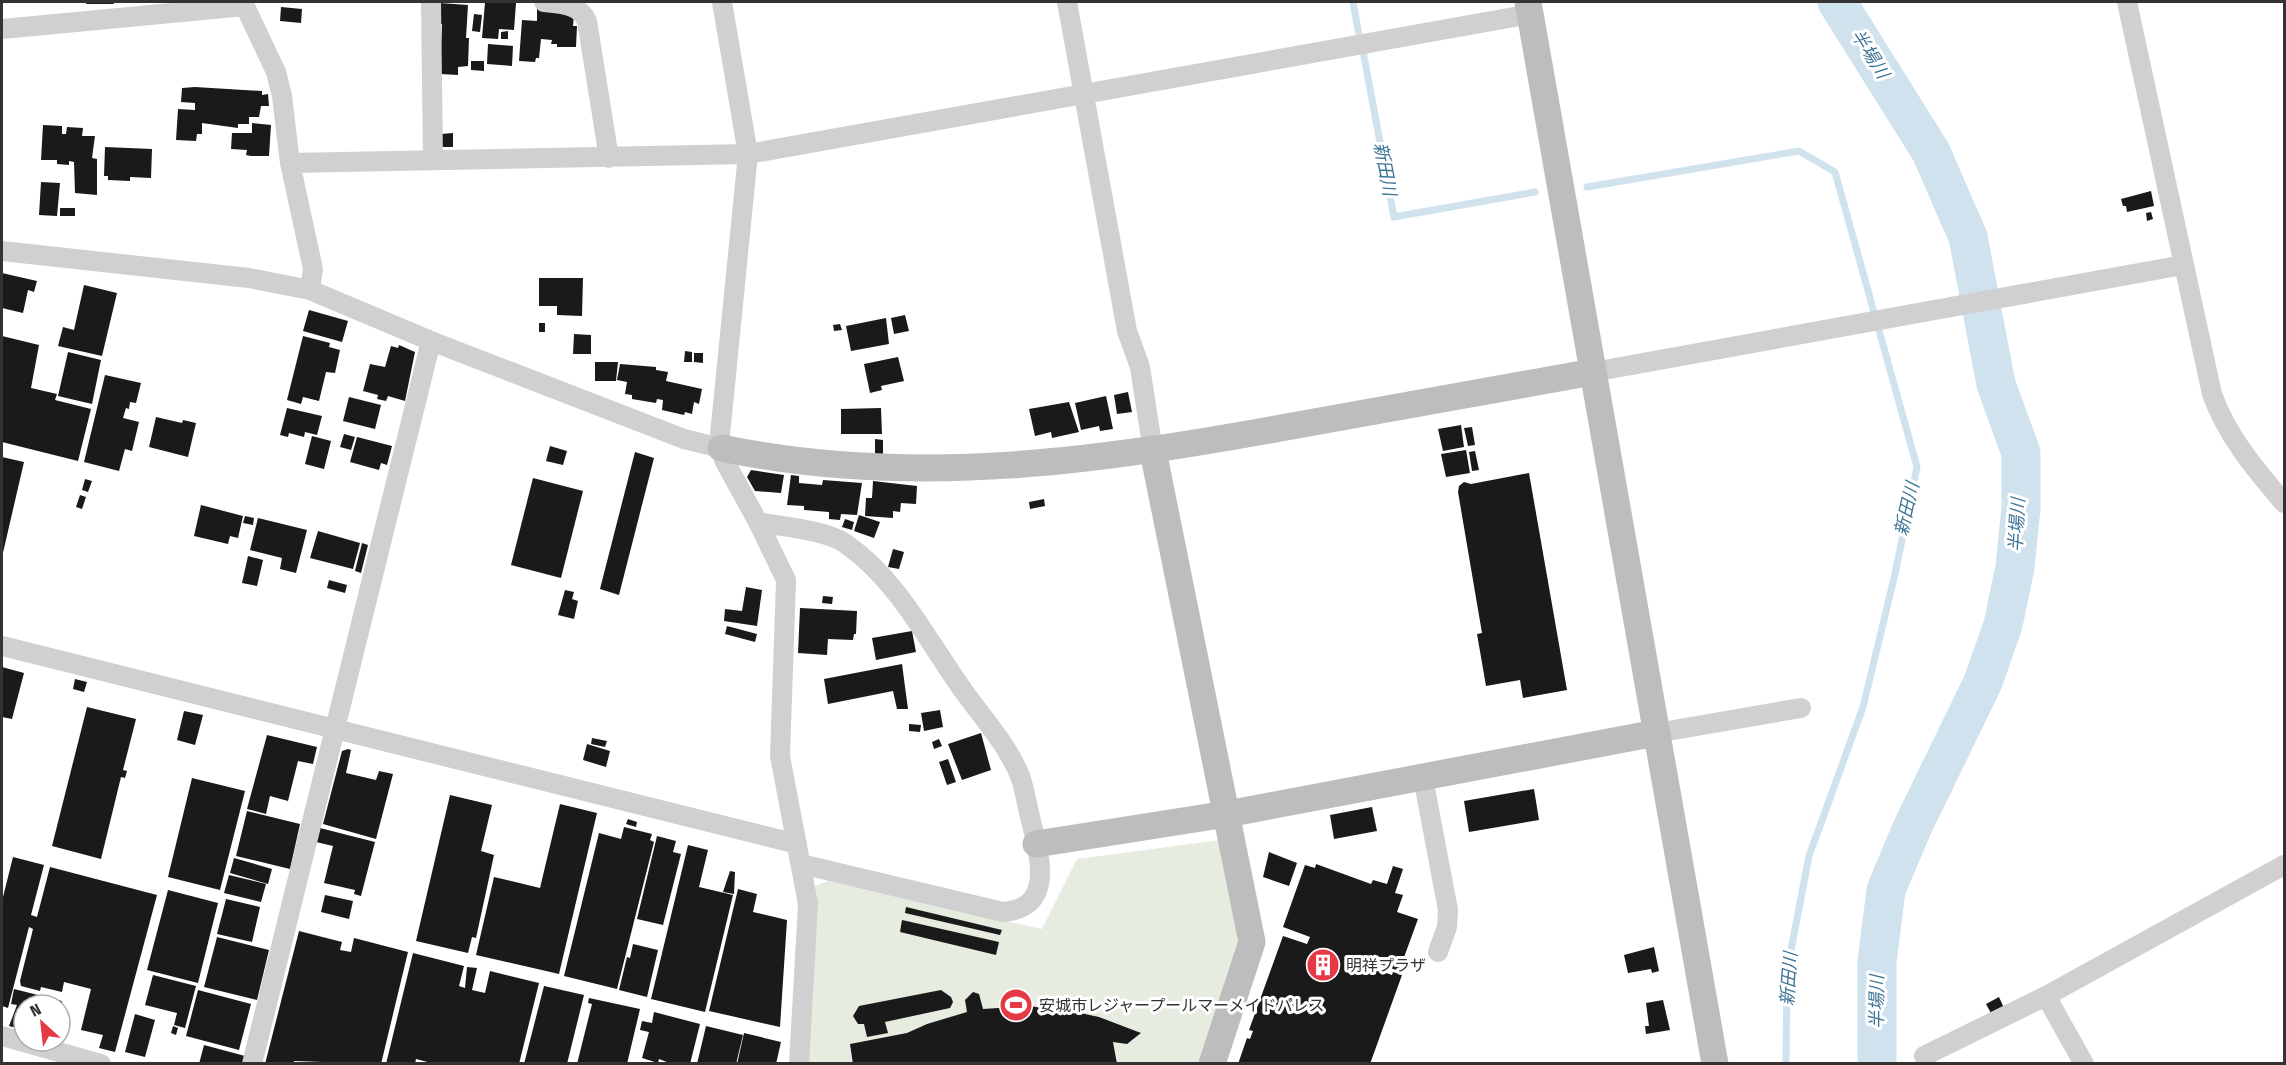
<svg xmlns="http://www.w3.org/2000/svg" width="2286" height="1065" viewBox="0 0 2286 1065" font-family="'Fira Sans Condensed','Noto Sans JP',sans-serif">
  <rect width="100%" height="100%" fill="#fff"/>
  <path fill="#e6ecdf" d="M1220,840L1242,947L1204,1063L805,1064L815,886L828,881L1042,929L1077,859Z"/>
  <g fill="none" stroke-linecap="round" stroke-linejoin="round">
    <path stroke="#cfe2ee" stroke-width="7" d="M1353,2L1359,35
      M1363,51L1394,217L1535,192
      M1587,187L1799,151L1835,172L1917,467L1895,574L1863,707L1809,856L1787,971L1786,1064"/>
    <path stroke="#cfe2ee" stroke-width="39" d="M1837,2L1931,152L1968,237L1996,384L2021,453V508L2015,567L2003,625L1983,682L1912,828L1886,890L1877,962V1064"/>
  </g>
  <path fill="#1a1a1a" d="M87,2H113L114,4H86Z
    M485,2L516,3L514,30L499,29L498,39L482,38Z
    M440,3L468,5L466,38H469L468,66L458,67V75L440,74L442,24H439Z
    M281,7L302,9L301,23L280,21Z
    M537,7L574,14L573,26H577L576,47H557V44H551L552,40L541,39L539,58H536L535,62L519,61L522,20L537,21Z
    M474,14L482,15L480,32L472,31Z
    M508,31V39H501V32Z
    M488,44L513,46L512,66L487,64Z
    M471,61H484V71L471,70Z
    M195,87L262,91V95L268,94L269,106H261L259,117H249V124H238V128L202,123V134H197L196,141L176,140L178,109L195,110V103L181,102L182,88Z
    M252,123L271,125L269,156H251L246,155L247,150L231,149L232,133H252Z
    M43,125L62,126V134H66L67,127L83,128L82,136H95L92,158L97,159V195L75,193L74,162L69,161V165L57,164V160H41Z
    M453,133V147H441V134Z
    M105,147L152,149L151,178L130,177V181L108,180V176H104Z
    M41,182L60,183L57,216L39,215Z
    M2151,191L2154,206L2127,212L2126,206H2123L2121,199Z
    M60,208H75V216H60Z
    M2151,212L2153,219L2147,221L2146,213Z
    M2,273L37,281L34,292L28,290L23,313L2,308Z
    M539,278H583L582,316L557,315V306H539Z
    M84,285L117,293L102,356L58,346L63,327L74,330Z
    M309,310L348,321L342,342L303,331Z
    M905,315L909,331L894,334L891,318Z
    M886,318L889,344L851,351L846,326Z
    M539,323H545V332H539Z
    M840,324L842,330L834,331L833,325Z
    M574,334L591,335V354H573Z
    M2,336L39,345L31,388L57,394L55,400L91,409L78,461L2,442Z
    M303,336L330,343L329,347L340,350L335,373L326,372L319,401L303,397L301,404L287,400Z
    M399,345L415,352L405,401L388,396L386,401L377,399L378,395L363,391L370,364L385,367L391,346L398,348Z
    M685,351L692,352V362H684Z
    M68,352L101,360L92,404L58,396Z
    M694,353H703V363L694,362Z
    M898,357L904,381L881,386L882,390L870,393L864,364Z
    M595,362H618L616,381H595Z
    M620,364L656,367V370L668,372L666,381L702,389L699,404L694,402L692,414L685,412L684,415L662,410L663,400L657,399L656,403L632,399V395L625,394L627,382L617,380Z
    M105,375L141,383L136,403L130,402L129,409L126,408L123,418L139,422L132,451L125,449L119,471L84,462Z
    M1128,392L1132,412L1117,414L1114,395Z
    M1106,396L1113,429L1100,431L1099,426L1081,430L1075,403Z
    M349,397L381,405L375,429L343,421Z
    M1069,402L1079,432L1052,438L1051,432L1035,436L1029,409Z
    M287,408L322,416L317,435L305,432L304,437L289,433L288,437L280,435Z
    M881,408L882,434H841V409Z
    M156,417L182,423L183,420L196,423L188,457L149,447Z
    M1461,425L1464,447L1443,451L1438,429Z
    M1472,427L1475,445L1468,446L1464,428Z
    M344,434L355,437L351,450L340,447Z
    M312,436L331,441L324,469L305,464Z
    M357,437L392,446L387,465L381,463L379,470L350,462Z
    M875,439L883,440V455H875Z
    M550,446L567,451L563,465L546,461Z
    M1466,450L1470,473L1446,477L1441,454Z
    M1475,451L1479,470L1472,471L1469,452Z
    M635,452L654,458L619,595L600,589Z
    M2,457L24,462L2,557Z
    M751,470L784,475L781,493L755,491L747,477Z
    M1529,473L1567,690L1523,698L1520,680L1486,686L1477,634L1482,633L1458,492L1459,486L1464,482L1471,484Z
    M791,475L799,476V483L822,485L823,480L862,483L857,515L841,514L840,520L829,519V512L804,510V506L787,505Z
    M533,478L583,491L561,578L511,565Z
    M85,479L92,481L88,492L82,490Z
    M873,481L917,486L916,504L901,503L900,512L893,511V518L865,516L866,498H872Z
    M80,495L86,497L82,509L76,507Z
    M1044,499L1045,506L1030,509L1029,502Z
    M201,505L243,516L238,538L230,536L228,544L194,536Z
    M859,515L880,522L874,538L854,531Z
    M245,516L254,518L253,525L243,523Z
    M258,518L307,530L296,573L280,569L282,558L250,550Z
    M845,519L854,522L852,530L842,527Z
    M318,531L360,543L353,569L310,558Z
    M362,543L368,545L361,573L355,571Z
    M893,549L904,552L899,569L888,567Z
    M248,556L263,560L257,586L242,583Z
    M329,580L347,585L345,593L327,588Z
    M746,587L762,590L757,626L724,621L725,609L742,611Z
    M565,590L574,592L572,599L578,601L574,619L558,615Z
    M823,596L833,597L832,604L822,603Z
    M800,608L857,611L856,634H854L853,640L828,639L827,655L798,653Z
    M727,626L757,634L755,642L725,634Z
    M912,631L916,652L876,660L872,638Z
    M902,664L908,709H897L893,691L828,704L824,679Z
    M2,667L24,673L12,719L2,717Z
    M75,679L87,682L84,692L73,689Z
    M87,707L136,719L123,770L127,771L125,778L121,777L101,859L52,846Z
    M940,710L943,727L924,731L921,713Z
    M184,711L203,715L195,745L177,740Z
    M909,724L921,725L920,732L909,731Z
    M981,733L991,770L962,780L948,744Z
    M267,735L317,747L313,764L298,761L288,801L270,796L266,814L247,809Z
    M592,738L607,741L605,747L591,744Z
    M939,739L942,746L934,749L932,742Z
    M587,744L610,751L606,767L583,760Z
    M348,749L351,750L346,773L376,780L379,771L393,774L376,839L323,824L342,751Z
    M948,759L956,782L947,785L939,762Z
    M192,778L245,791L220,890L168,877Z
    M1534,789L1539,820L1469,832L1464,801Z
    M450,795L492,805L481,851L494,855L476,938L472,937L468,953L416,941Z
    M560,804L597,813L559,974L476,955L494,877L540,888Z
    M1372,807L1377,831L1334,839L1330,815Z
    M247,811L300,824L290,869L236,856Z
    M628,819L637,822L636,827L626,824Z
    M624,827L652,834L650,840L654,842L617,989L564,976L599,833L621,839Z
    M320,828L375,842L361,896L354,894L355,890L324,883L333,846L316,842Z
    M657,836L676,841L673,852L681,854L663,925L637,919Z
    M688,845L708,850L699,887L733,895L705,1012L651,999Z
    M1269,852L1297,863L1289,886L1263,877Z
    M13,857L44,865L31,915L37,917L50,867L157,895L115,1052L99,1048L103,1035L81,1030L91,989L64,982L62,992L41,987L40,991L21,986L20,981L33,929L29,927L8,1008L2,1006V901Z
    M234,858L272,869L268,884L230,873Z
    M1316,864L1371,884L1373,880L1387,884L1393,866L1403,869L1395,893L1403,895L1397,912L1418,919L1399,971L1374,962L1372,968L1392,975L1393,972L1402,975L1370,1064H1238L1247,1038L1250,1039L1253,1031L1249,1030L1283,936L1307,944L1310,937L1283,927L1305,865L1315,868Z
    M730,871L735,872L734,894L723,892Z
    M229,875L266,884L261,902L224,893Z
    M738,889L757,894L753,912L787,920L780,1027L709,1011Z
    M168,890L218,903L198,983L147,970Z
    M325,895L353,901L349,919L321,912Z
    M226,899L260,907L252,942L217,934Z
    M906,907L1002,930L1000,935L905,913Z
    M902,920L999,942L996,955L900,932Z
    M299,931L342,942L340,950L351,952L354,938L408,952L381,1064L294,1061V1064H265Z
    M217,937L269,950L257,1000L204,987Z
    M633,944L658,950L647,997L619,990L627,957L630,958Z
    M1654,947L1659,971L1652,973L1651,969L1628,973L1624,955Z
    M413,953L464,966L459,986L465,988L467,967L477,968L472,990L485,993L490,971L539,983L519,1064H435L416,1059L415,1064H386Z
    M153,975L196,986L185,1028L174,1025L177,1013L145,1005Z
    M544,986L584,995L567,1064H524Z
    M14,989L62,1001L61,1005H24V1030L9,1026L17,1005L11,1004Z
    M198,990L251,1004L239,1050L186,1036Z
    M941,990L951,997L953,1002L950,1008L885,1022L888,1033L867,1037L864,1024H858L853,1016L859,1006Z
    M973,992L979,994L983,1009L1028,1006L1071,1011L1099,1017L1141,1033L1127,1044L1113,1042L1117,1064H853L850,1044L907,1033L927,1024L967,1012L965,1000Z
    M1999,997L2004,1008L1992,1015L1986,1004Z
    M589,998L640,1009L627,1064H577L592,1004L588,1003Z
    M1663,1000L1670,1030L1646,1034L1645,1026H1649L1646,1003Z
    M654,1012L700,1024L690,1064H672L659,1059L658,1063L642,1058L649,1032L640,1030L642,1021L652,1023Z
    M135,1014L155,1020L145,1057L125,1052Z
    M173,1026L178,1028L176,1035L171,1033Z
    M706,1026L743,1035L736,1064H697Z
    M744,1033L781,1042L776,1064H737Z
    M204,1045L245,1056L243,1064H199Z"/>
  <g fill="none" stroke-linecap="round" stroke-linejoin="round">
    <path stroke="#d0d0d0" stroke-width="20" d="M243,2L276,72L282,96L290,163L313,269L310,290
      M431,2L433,159
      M544,2C561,4 579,4 587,21L609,158
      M722,2L748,154L720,435L724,460L758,522L786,580L780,756L808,904L799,1064
      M1067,2L1127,331L1140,367L1153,451
      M2127,2L2212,394C2227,436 2255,469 2284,503
      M2,29L245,6
      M290,163L748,154L1531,14
      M2,251L249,278L310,290L431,341L684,439L721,448
      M1593,372L2183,265
      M758,522C782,527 827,530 846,544C899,581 928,642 965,693C984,719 1008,746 1020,776C1025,790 1027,806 1031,821C1039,854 1056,908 1003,912L801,864
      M2,646L797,844
      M1656,733L1801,708
      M1423,778L1448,910L1447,927L1438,952
      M2046,996L2084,1064
      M2,1036L101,1064
      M1924,1056L2046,996L2284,865
      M252,1064L431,341"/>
    <path stroke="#bdbdbd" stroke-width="27" d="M1528,2L1715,1064
      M721,448C920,489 1106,460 1303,424C1400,407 1496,389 1593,372
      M1153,451L1252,942L1212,1064
      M1036,844L1227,814L1656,733"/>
  </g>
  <defs>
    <g id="building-disc" transform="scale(1.725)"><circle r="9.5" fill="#e63946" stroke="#fff"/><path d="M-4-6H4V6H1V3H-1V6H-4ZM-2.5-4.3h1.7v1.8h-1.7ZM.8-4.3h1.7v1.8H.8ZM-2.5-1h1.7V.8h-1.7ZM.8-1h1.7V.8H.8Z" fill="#fff"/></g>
    <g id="stadium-disc" transform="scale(1.725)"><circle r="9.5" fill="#e63946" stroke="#fff"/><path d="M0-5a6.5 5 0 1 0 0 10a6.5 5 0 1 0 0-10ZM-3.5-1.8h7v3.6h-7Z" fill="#fff"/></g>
  </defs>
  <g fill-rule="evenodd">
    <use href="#building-disc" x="1323" y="965"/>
    <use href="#stadium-disc" x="1016" y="1005"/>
  </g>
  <g text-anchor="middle" stroke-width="6" stroke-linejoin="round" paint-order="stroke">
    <g font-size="16" fill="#333" stroke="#fff" text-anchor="start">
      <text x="1346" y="971">明祥プラザ</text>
      <text x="1039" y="1011">安城市レジャープールマーメイドパレス</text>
    </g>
    <g font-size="18" font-style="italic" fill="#3f7597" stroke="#fff">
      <text transform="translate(1870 54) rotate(58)" y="6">半場川</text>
      <text transform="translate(1385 169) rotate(79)" y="6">新田川</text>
      <text transform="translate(1907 509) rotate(-77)" y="6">新田川</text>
      <text transform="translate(2017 525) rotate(-87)" y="6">半場川</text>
      <text transform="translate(1789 979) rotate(-86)" y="6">新田川</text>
      <text transform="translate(1877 1002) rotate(-90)" y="6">半場川</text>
    </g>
  </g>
  <rect width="2286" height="1065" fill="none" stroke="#333333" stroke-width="6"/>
  <g transform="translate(42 1023) rotate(333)"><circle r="28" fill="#ffffff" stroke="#adadad" stroke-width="1.5"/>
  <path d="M0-4.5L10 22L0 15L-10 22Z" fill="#e63946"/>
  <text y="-9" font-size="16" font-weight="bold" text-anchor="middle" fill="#333333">N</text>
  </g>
</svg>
